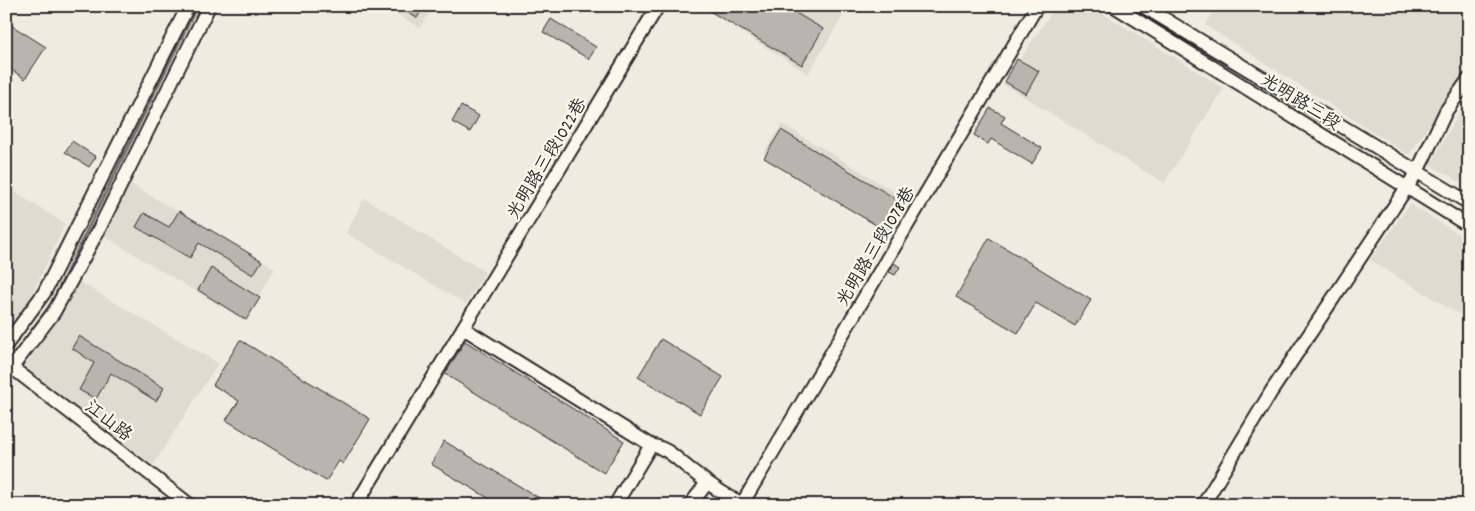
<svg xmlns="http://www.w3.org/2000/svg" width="1475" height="511" viewBox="0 0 1475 511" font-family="Dekko,'LXGW WenKai TC',sans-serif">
  <rect width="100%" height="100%" fill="#eeebe0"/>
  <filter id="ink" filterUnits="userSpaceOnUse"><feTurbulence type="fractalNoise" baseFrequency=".02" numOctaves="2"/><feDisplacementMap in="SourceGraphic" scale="10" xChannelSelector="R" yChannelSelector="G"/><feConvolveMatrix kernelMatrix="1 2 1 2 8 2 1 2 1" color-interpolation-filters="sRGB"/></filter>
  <g filter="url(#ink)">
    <path fill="#dedbd1" d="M383,6H434L420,28Z
      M700,6H849L808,74Z
      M1056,6H1091L1224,88L1164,183L1003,84Z
      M1216,6H1461L1469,21V66L1409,155L1205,25Z
      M1469,95V168L1460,182L1430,165Z
      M782,124L907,199L888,229L763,154Z
      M127,182L275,268L245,321L97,232Z
      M6,186L65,224L28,303L6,333Z
      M364,198L485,272L466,304L346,233Z
      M1410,204L1469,241V320L1370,260Z
      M73,278L218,363L153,465L36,381L26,368L23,359Z"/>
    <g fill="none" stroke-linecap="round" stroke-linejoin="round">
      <path stroke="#74726e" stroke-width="3" d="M14,354L51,304L197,6"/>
    </g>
    <path fill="#b8b5ae" stroke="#2b2b2b" d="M396,6H424L417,18Z
      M701,6H784L823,29L802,65Z
      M551,19L596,47L589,59L543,32Z
      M6,22L46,47L25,79L6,66Z
      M1017,59L1039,71L1026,94L1005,82Z
      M461,106L479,116L470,132L452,122Z
      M990,108L1005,116L1001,123L1042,148L1032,164L991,139L988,144L974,135Z
      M781,130L903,203L886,231L764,158Z
      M72,141L96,157L89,167L65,152Z
      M179,211L262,261L253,275L199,243L190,258L136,227L144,213L169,227Z
      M989,238L1091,300L1075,326L1036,303L1018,333L956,297Z
      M894,263L900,267L895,275L889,272Z
      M211,268L260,298L246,320L198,290Z
      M79,336L164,388L156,401L111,373L96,399L79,390L94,363L72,348Z
      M661,339L723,377L700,414L638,377Z
      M240,340L370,419L343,464L339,461L326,481L226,420L239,401L213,385Z
      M465,341L624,441L604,473L445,374Z
      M444,441L551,505H500L431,464Z"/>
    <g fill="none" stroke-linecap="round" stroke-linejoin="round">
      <g stroke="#2b2b2b" stroke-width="16">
        <path id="minor" d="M1114,6L1469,226
          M1143,6L1469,203
          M463,328L651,445C670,449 676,459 691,470C707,483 725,496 745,505
          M6,345L44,293L188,6
          M6,363L190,505
          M6,375L54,312L100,227L209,6
          M742,504L1037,6
          M356,505L658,6
          M615,505L651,445
          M690,505L707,483
          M1203,505L1271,392L1417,172L1446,111L1469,79"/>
      </g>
      <use href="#minor" stroke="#fbf7ec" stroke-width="12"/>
    </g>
  </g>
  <g text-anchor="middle" stroke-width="4.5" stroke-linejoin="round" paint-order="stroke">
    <g font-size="18" fill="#2b2b2b" stroke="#fbf7ec">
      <text transform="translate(1301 101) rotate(32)" y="6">光明路三段</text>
      <text transform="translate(546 158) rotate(-59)" y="6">光明路三段1022巷</text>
      <text transform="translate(875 246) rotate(-59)" y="6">光明路三段1078巷</text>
      <text transform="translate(109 420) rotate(38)" y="6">江山路</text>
    </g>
  </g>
  <rect width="1475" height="511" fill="none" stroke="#fbf7ec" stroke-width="25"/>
  <rect x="12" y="12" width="1450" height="486" fill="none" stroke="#2b2b2b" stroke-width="2" filter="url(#ink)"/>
</svg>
